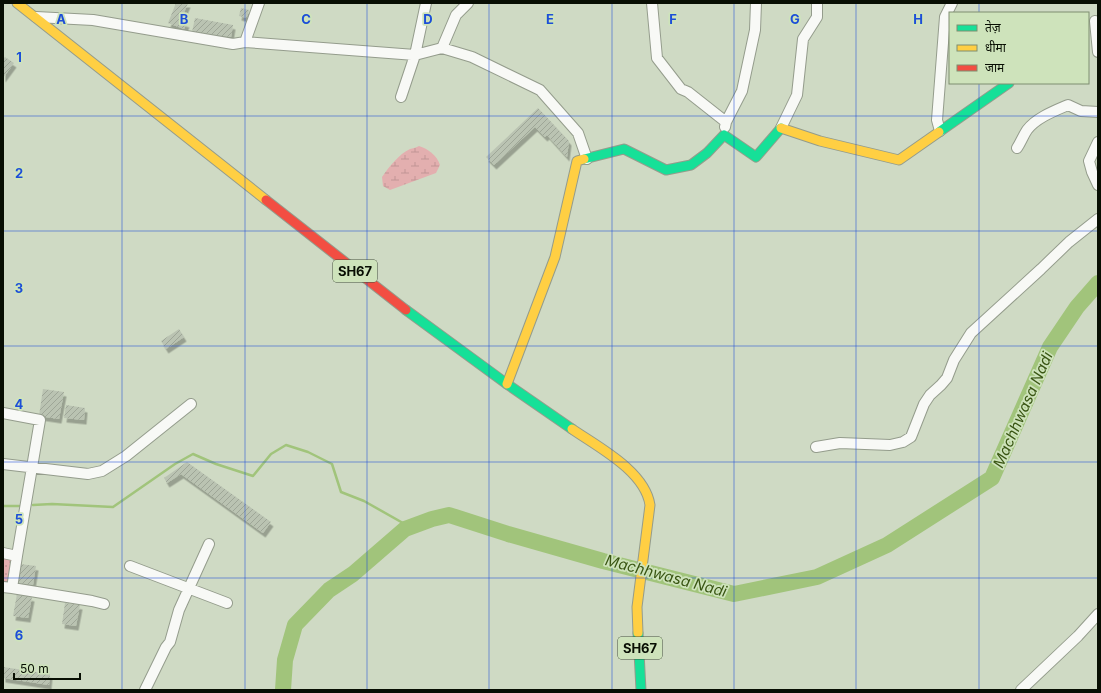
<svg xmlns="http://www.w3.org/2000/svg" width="1101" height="693" viewBox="0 0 1101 693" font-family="Inter,'Noto Sans Devanagari',sans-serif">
  <defs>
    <pattern id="grass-dots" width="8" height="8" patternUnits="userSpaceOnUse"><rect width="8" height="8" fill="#e3afaf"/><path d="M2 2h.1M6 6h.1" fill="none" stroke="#c19595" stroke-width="1.8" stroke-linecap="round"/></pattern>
    <pattern id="wetland-marsh" width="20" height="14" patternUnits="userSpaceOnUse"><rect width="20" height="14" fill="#e3afaf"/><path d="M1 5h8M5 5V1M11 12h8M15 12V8" fill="none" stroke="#c19595"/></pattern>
    <pattern id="building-hatch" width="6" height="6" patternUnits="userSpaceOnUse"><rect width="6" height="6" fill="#bac3b2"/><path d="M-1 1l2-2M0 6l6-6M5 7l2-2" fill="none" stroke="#9ea697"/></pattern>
    <filter id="shadow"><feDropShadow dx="2.5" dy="4.5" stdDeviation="0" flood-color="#0004"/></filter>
  </defs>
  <rect width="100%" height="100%" fill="#cfdac4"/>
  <path fill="url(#grass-dots)" d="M3,557L15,560L10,586L3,585Z"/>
  <path fill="url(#wetland-marsh)" d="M419,146C428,149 437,155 440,165L436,173L390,190L383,186L382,177C389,167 399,154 410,149C413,148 415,148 419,146Z"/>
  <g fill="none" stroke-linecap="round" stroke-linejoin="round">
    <path stroke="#a1c47b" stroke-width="2.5" d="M33,505L52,504L113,507L175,464L193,454L216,464L253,476L271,454L286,445L308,452L332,464L341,492L364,501L410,527
      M3,506H19"/>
    <path stroke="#a1c47b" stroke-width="16" d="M283,690L285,660L295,625L329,590L353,574L405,529L432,519L449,515L508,534L603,561L734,594L817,577L887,545L992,478L1050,347L1077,307L1098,283"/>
  </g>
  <path fill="url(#building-hatch)" filter="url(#shadow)" d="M176,3H188L183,15L185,16L183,22L187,23L184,29L168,23Z
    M241,8L249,10L247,18L239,16Z
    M195,18L233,25L231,37L192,32Z
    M5,57L14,63L3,78V59Z
    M538,108L569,141L567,157L547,135L545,137L535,127L494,165L486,157Z
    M179,329L184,337L166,349L161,341Z
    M43,389L64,392L59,419L39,416Z
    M66,405L85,408L84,420L64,418Z
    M187,462L271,522L263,533L181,474L167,483L164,478Z
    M20,564L36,566L33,585L18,583Z
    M17,594L32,597L28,618L13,616Z
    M65,603L80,605L76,626L62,624Z
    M3,667L50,674L49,685L3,678Z"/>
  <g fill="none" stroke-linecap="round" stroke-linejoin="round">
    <g stroke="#949c8c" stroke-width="12">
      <path id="street" d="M259,3L245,42L415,55L442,48L472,57L540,90L578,133L587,159
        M652,3L657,58L681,89L688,92L726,122
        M36,17L93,20L233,44L245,42
        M1095,21L1098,52
        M442,48L456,15L468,3
        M401,97L415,55L426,3
        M725,127L726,122L742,91L755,30L756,3
        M781,128L797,95L803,39L817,17V3
        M940,131L937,120L945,17L952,3
        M1098,142L1089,161L1092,172L1098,185
        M1017,148C1021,142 1023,136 1027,130C1036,118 1054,111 1068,105L1081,111L1098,112
        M3,413L40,420L17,556
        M816,447L840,443L890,445L903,442L911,437L924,404L930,395L941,385L947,378L954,360L971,333L1041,269L1069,242L1098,219
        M3,464L88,474L102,471L126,456L191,404
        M3,553L17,556L12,588L3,587
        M130,566L227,603
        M12,588L92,601L104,604
        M145,690L166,647L170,642L179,610L209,544
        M1021,690L1078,636L1098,614"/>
    </g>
    <g stroke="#949c8c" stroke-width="11">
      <path id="fast" d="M939,132L1009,83
        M584,159L624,149L666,170L691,165L707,153L724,135L756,157L781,128
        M406,310L507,384L572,429
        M638,633L641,690"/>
    </g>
    <g stroke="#949c8c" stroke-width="11">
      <path id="slow" d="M17,3L266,200
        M781,128L820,141L899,160L939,132
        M507,384L555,257L577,161L584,159
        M572,429C598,447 645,471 650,505L637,607L638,633"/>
    </g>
    <g stroke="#949c8c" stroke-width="11">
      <path id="jam" d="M266,200L406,310"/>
    </g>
    <use href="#street" stroke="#f8f9f6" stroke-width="10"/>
    <use href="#fast" stroke="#16e098" stroke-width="9"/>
    <use href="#slow" stroke="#ffcf43" stroke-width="9"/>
    <use href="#jam" stroke="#f24e42" stroke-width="9"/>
  </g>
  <path fill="none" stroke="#1d4ed8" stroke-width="1" stroke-opacity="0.55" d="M122,3V690M245,3V690M367,3V690M489,3V690M612,3V690M734,3V690M856,3V690M979,3V13M979,83V690M3,116H1098M3,231H1098M3,346H1098M3,462H1098M3,578H1098"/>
  <g text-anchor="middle" stroke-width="3.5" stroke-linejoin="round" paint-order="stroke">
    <g fill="#cee3bb" stroke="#434e3a" stroke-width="1">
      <rect x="333" y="260" width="44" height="22" rx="3"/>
      <rect x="618" y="637" width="44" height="22" rx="3"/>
    </g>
    <g font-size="13" font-weight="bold" fill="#080e03">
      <text x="355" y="276">SH67</text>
      <text x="640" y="653">SH67</text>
    </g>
    <g font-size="15" font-style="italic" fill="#395513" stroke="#cee3bb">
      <text transform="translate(1023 410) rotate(-66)" y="5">Machhwasa Nadi</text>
      <text transform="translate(666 576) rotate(15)" y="5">Machhwasa Nadi</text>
    </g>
  </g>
  <g font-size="13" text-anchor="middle" font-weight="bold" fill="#1d4ed8" stroke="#cee3bb" stroke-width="3.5" stroke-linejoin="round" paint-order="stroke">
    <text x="61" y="24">A</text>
    <text x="184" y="24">B</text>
    <text x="306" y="24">C</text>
    <text x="428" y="24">D</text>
    <text x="550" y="24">E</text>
    <text x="673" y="24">F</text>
    <text x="795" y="24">G</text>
    <text x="918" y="24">H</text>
    <text x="19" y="62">1</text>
    <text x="19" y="178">2</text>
    <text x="19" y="293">3</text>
    <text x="19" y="409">4</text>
    <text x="19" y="524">5</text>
    <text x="19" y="640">6</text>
  </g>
  <rect width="1101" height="693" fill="none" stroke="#080e03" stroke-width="8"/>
  <rect x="949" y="12" width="140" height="72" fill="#cee3bb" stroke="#7f8e71"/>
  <rect x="957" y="25" width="20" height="6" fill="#16e098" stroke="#7f8e71"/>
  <text x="985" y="32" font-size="12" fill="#080e03">तेज़</text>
  <rect x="957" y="45" width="20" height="6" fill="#ffcf43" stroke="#7f8e71"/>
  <text x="985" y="52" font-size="12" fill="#080e03">धीमा</text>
  <rect x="957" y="65" width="20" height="6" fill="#f24e42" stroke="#7f8e71"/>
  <text x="985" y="72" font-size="12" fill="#080e03">जाम</text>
  <path d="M14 673v6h66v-6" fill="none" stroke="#080e03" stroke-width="2"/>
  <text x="20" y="673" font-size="12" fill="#080e03" stroke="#cee3bb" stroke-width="3" paint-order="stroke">50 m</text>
</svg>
